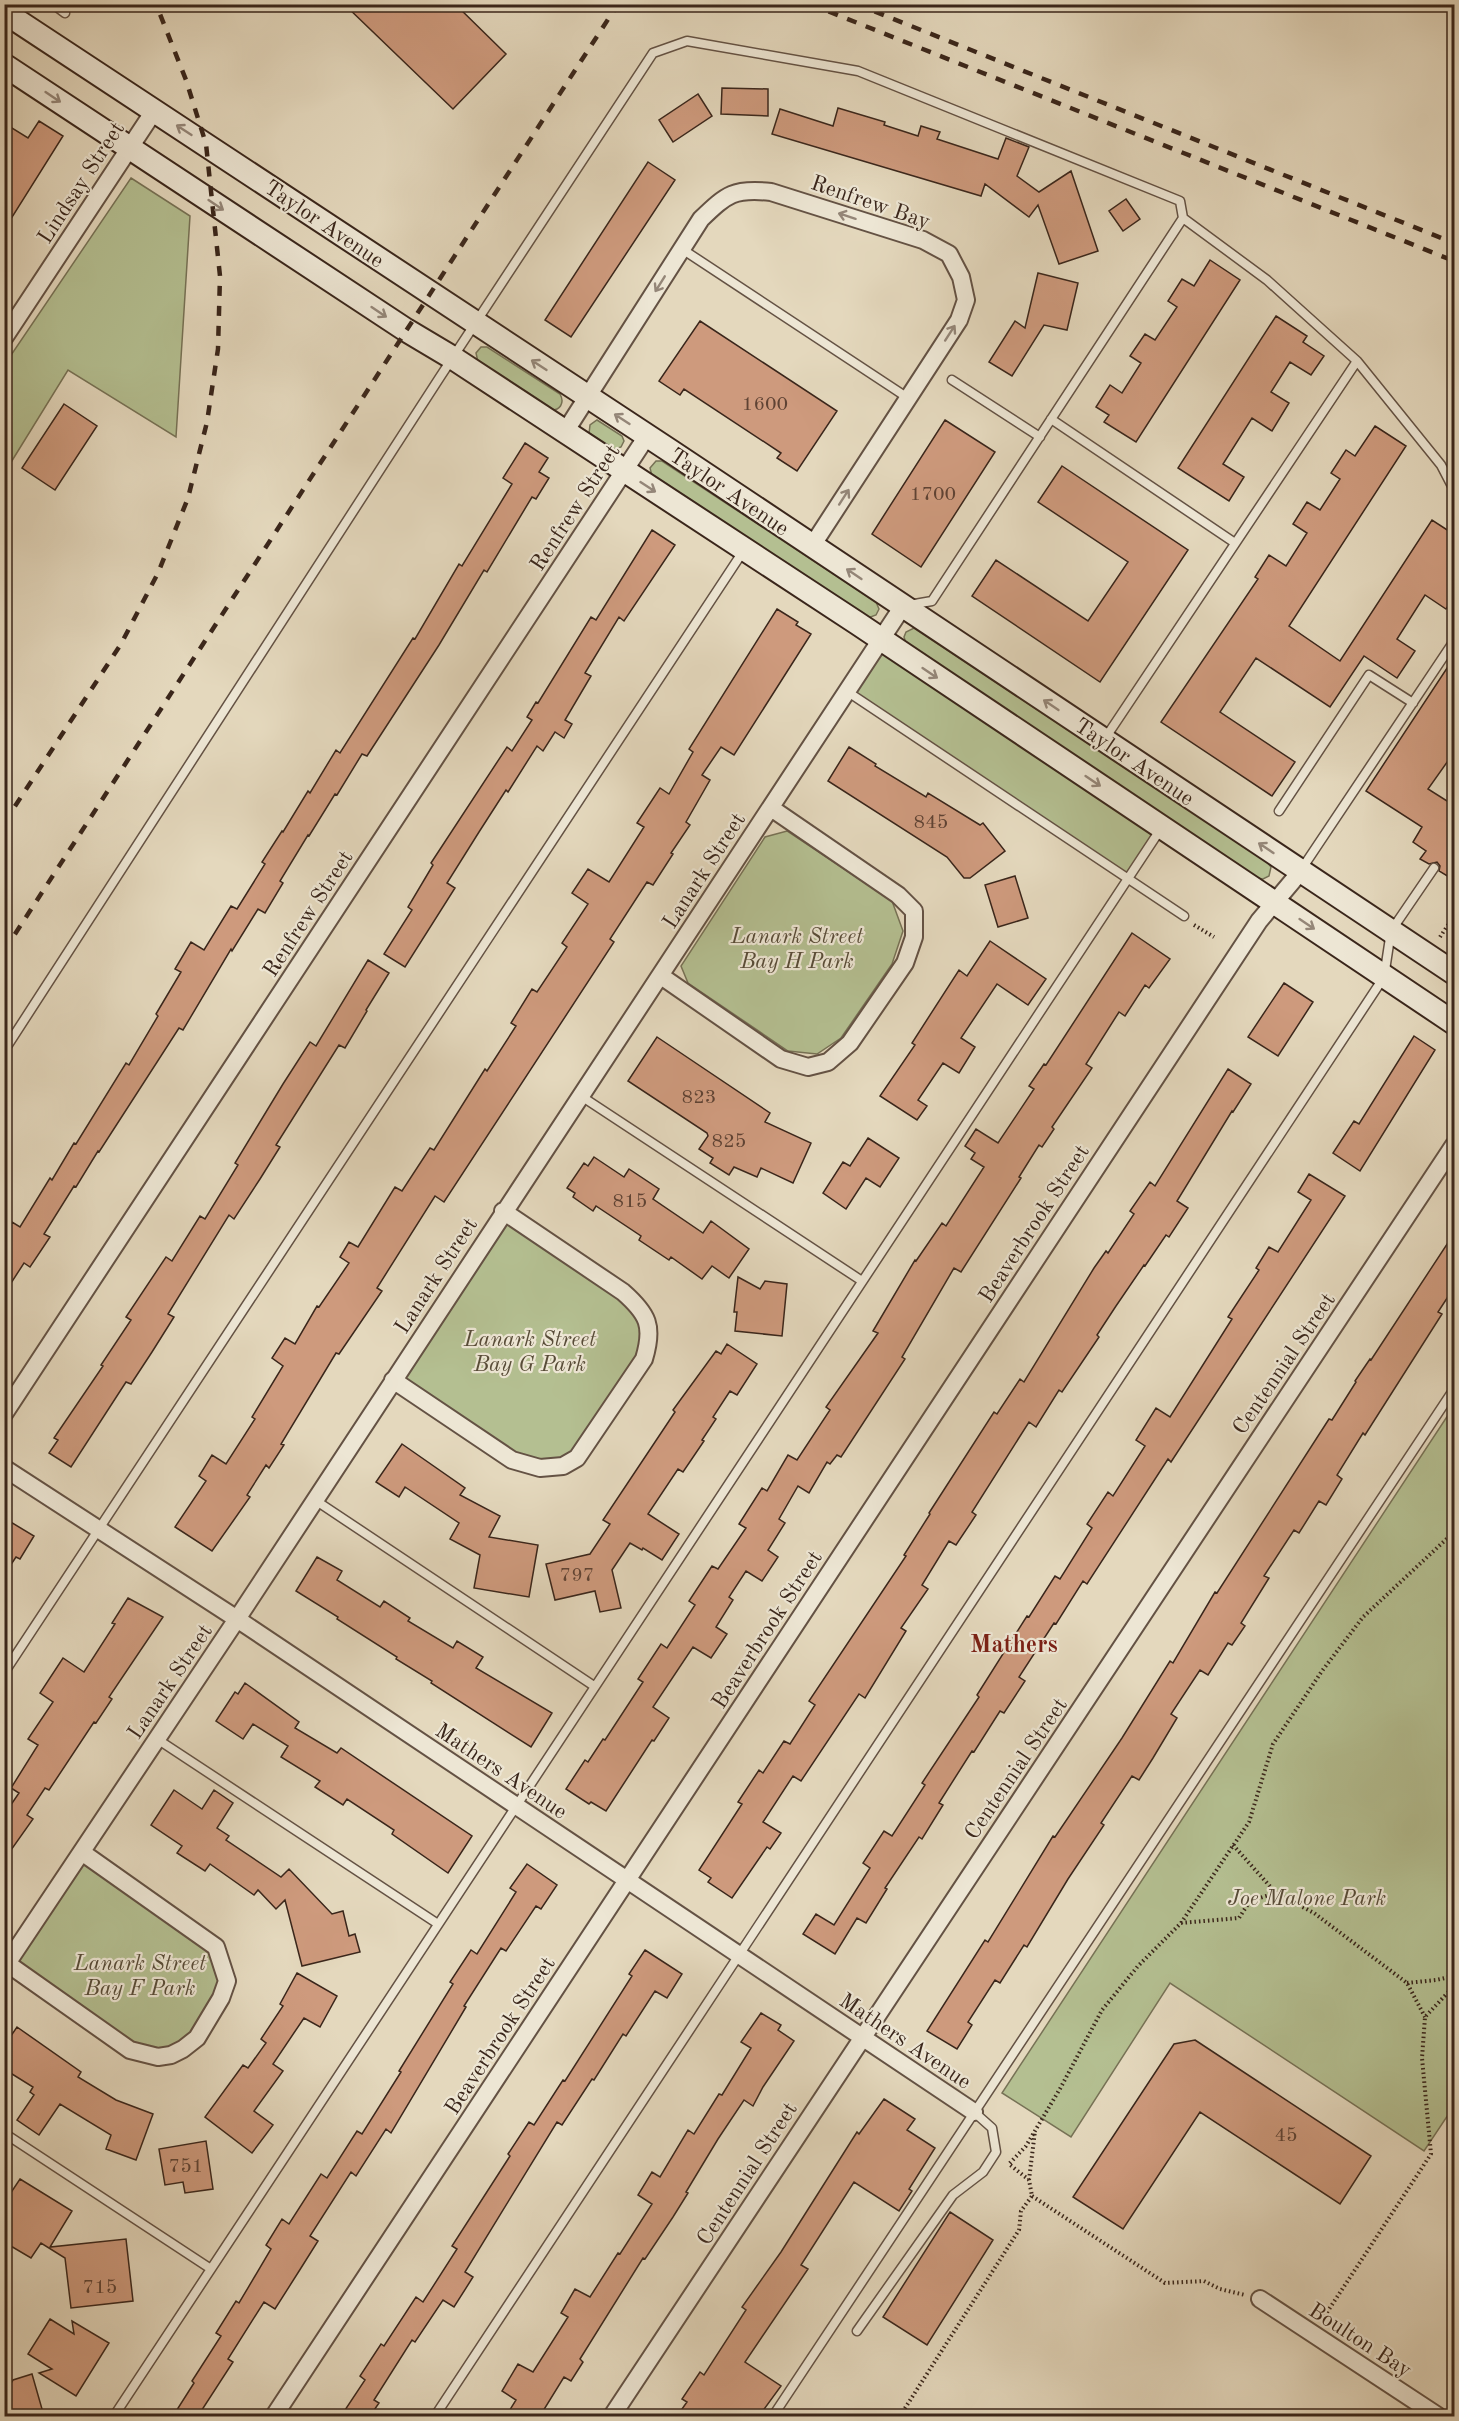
<svg xmlns="http://www.w3.org/2000/svg" width="1459" height="2421" viewBox="0 0 1459 2421" font-family="'Old Standard TT',serif">
  <rect width="100%" height="100%" fill="#e4d8bd"/>
  <filter id="stains"><feTurbulence type="fractalNoise" baseFrequency=".00333" numOctaves="4"/><feColorMatrix values="0 0 0 0 .2 0 0 0 0 .09 0 0 0 0 .02 0 0 0 .5 -.17"/></filter>
  <radialGradient id="worn" r=".72"><stop offset=".6" stop-color="#630" stop-opacity="0"/><stop offset="1" stop-color="#630" stop-opacity=".3"/></radialGradient>
  <path fill="#b4bf91" stroke="#777256" stroke-width="1.5" d="M131,178L190,216L176,437L68,370L5,472V364Z
    M481,347H487L560,394C565,403 560,411 550,410L478,362L476,353Z
    M597,420L622,436L624,441L621,447L613,450L589,434L590,425Z
    M656,461H662L876,602L879,609L876,615L868,618L652,476L650,468Z
    M914,628L1267,862L1271,867L1269,876L1263,879L1257,878L906,643L904,637L906,632Z
    M882,640L1162,827L1128,879L848,692Z
    M787,831L892,901L903,931L892,964L841,1038L817,1054L788,1051L688,983L681,966L765,837Z
    M503,1211L623,1292L649,1342L577,1458L540,1468L393,1380Z
    M1454,1406V2106L1424,2151L1170,1983L1071,2137L1002,2093Z
    M83,1853L198,1933L227,1981L183,2049L143,2054L8,1964Z"/>
  <path fill="#ce9a7d" stroke="#3a261b" stroke-width="1.5" d="M344,4H455L506,54L453,109Z
    M722,88L768,89V116L721,114Z
    M698,94L712,116L673,142L659,120Z
    M838,108L885,122L884,125L918,136L921,126L940,132L937,139L998,159L1006,138L1029,147L1017,176L1039,192L1071,171L1098,251L1059,264L1038,205L1029,217L985,184L981,196L772,134L780,109L833,126Z
    M39,121L63,136L4,230V123L28,138Z
    M648,162L675,180L571,337L545,320Z
    M1126,199L1140,219L1123,231L1109,211Z
    M1210,260L1240,280L1136,442L1104,422L1109,415L1096,407L1110,385L1122,393L1141,363L1130,356L1145,334L1155,340L1177,307L1168,301L1182,279L1194,286Z
    M1038,273L1078,283L1067,330L1044,325L1012,376L989,362L1015,321L1025,328Z
    M1276,316L1307,336L1303,342L1324,356L1311,375L1290,362L1271,392L1289,403L1272,431L1252,418L1223,464L1244,477L1229,501L1178,468Z
    M700,321L837,411L797,471L777,458L781,453L684,389L680,395L659,381Z
    M64,404L97,426L55,490L22,468Z
    M945,420L995,452L921,567L872,534Z
    M1375,426L1406,446L1289,626L1340,661L1432,520L1455,535V562L1448,572L1455,577V596L1446,609L1425,595L1397,639L1415,651L1397,678L1364,656L1330,707L1256,658L1220,712L1295,762L1272,796L1161,722L1258,579L1255,577L1269,555L1286,566L1307,533L1293,524L1307,502L1320,510L1340,479L1331,473L1346,450L1355,456Z
    M525,443L548,458L539,472L549,478L536,499L532,497L487,572L484,570L439,645L367,756L362,754L337,795L335,794L309,836L308,835L280,881L283,883L265,913L258,909L232,951L231,949L183,1030L179,1028L99,1152L98,1151L76,1187L74,1186L44,1234L50,1237L30,1267L24,1263L4,1294V1232L12,1222L20,1227L50,1178L52,1180L74,1143L76,1144L126,1063L129,1065L158,1016L156,1014L181,972L175,969L191,942L204,950L231,906L237,909L265,864L262,862L282,831L283,832L308,791L310,793L336,750L340,753L413,638L415,639L459,564L462,566L512,484L503,478Z
    M1062,466L1188,550L1100,682L972,596L996,560L1088,621L1128,562L1038,502Z
    M652,530L675,545L624,621L619,617L585,673L591,676L565,720L572,724L564,738L555,732L543,751L537,746L508,792L506,790L479,832L447,883L455,888L405,967L384,954L412,910L408,907L433,865L431,863L507,747L512,751L532,720L527,717L536,702L538,703L591,617L596,620Z
    M777,609L798,622L796,625L811,634L734,755L721,747L702,775L710,780L686,822L690,825L671,853L673,854L653,885L647,882L610,939L614,942L444,1202L435,1196L377,1288L382,1291L339,1354L336,1353L281,1444L284,1445L269,1468L266,1465L247,1495L250,1497L212,1551L175,1527L206,1481L199,1476L212,1455L226,1464L255,1419L252,1417L283,1366L272,1358L285,1338L295,1344L317,1306L319,1307L349,1263L340,1257L349,1242L358,1247L395,1187L402,1191L430,1148L434,1150L485,1069L487,1071L516,1026L511,1023L532,989L537,992L567,947L562,943L588,904L572,893L588,869L609,882L644,827L637,823L660,788L669,794L693,752L689,749Z
    M1455,656V751L1428,789L1455,806V869L1449,877L1439,871L1440,866L1437,862L1429,864L1420,859L1426,851L1413,842L1422,827L1366,791Z
    M849,747L876,764L875,766L926,797L928,793L980,825L983,823L1005,851L970,878H964L947,857L828,781Z
    M1015,876L1028,918L998,927L985,885Z
    M1132,933L1170,959L1149,988L1145,985L1125,1016L1119,1012L1086,1064L1092,1068L1052,1127L1054,1129L1042,1147L1039,1145L1019,1177L1021,1178L961,1272L954,1268L902,1357L905,1359L841,1457L837,1455L830,1464L827,1462L809,1493L798,1486L779,1519L785,1523L768,1550L778,1557L762,1581L746,1571L729,1597L733,1600L716,1627L727,1634L711,1658L693,1647L653,1707L669,1718L654,1741L652,1740L606,1811L591,1802L589,1804L566,1789L585,1760L588,1762L603,1739L605,1740L643,1682L638,1679L661,1644L667,1648L695,1605L689,1601L712,1566L718,1569L746,1528L739,1524L762,1488L767,1491L788,1455L797,1460L830,1410L826,1407L878,1333L873,1331L915,1260L916,1261L942,1223L946,1226L984,1167L971,1159L975,1153L965,1146L976,1129L998,1143L1034,1089L1029,1086L1044,1064L1046,1065Z
    M990,941L1046,979L1028,1005L997,984L961,1038L975,1047L959,1073L943,1063L918,1100L927,1106L917,1120L880,1096L915,1045L912,1043L959,970L967,976Z
    M368,960L389,973L366,1010L367,1011L345,1048L339,1045L276,1145L280,1147L260,1179L234,1219L229,1215L168,1314L174,1317L152,1352L131,1384L126,1382L71,1467L49,1453L58,1440L54,1438L103,1366L101,1365L131,1320L126,1317L166,1257L172,1261L200,1216L205,1219L238,1165L235,1163L283,1084L310,1042L316,1046Z
    M1284,983L1313,1002L1278,1056L1248,1037Z
    M1414,1036L1435,1050L1360,1171L1333,1153L1354,1121L1359,1124Z
    M657,1037L770,1113L765,1122L811,1143L793,1183L761,1168L757,1177L734,1167L729,1175L710,1163L713,1158L699,1149L708,1136L707,1133L628,1081Z
    M1228,1069L1251,1084L1233,1112L1232,1111L1177,1201L1188,1208L1169,1237L1166,1235L1145,1266L1144,1265L1116,1306L1097,1335L1099,1337L1062,1392L1059,1390L1036,1427L1029,1422L972,1512L976,1515L956,1545L949,1541L922,1585L928,1589L901,1628L906,1631L865,1698L859,1694L801,1781L793,1776L763,1822L781,1833L770,1849L767,1847L732,1898L708,1882L711,1878L699,1870L742,1804L738,1802L759,1770L763,1773L784,1741L790,1744L815,1705L809,1701L906,1556L904,1555L930,1514L929,1513L994,1412L997,1414L1020,1379L1024,1382L1094,1268L1106,1251L1108,1253L1134,1214L1130,1211L1150,1182L1155,1186Z
    M868,1138L899,1158L880,1187L866,1178L846,1209L823,1193L843,1162L850,1166Z
    M594,1157L624,1177L629,1169L659,1189L653,1199L703,1233L711,1221L749,1249L729,1278L712,1266L702,1279L671,1257L669,1260L639,1240L641,1236L596,1206L593,1211L573,1197L575,1193L567,1188L584,1163L588,1166Z
    M1309,1174L1345,1196L1171,1462L1168,1459L1087,1584L1083,1581L1056,1624L1054,1623L1019,1677L1025,1681L1004,1713L1000,1711L974,1752L972,1751L939,1803L943,1805L922,1839L919,1837L885,1888L887,1889L866,1923L857,1918L835,1954L803,1934L816,1914L834,1925L870,1868L863,1863L884,1831L892,1836L925,1785L922,1783L979,1697L977,1695L1027,1616L1029,1617L1055,1576L1060,1579L1092,1528L1087,1524L1108,1492L1113,1496L1145,1446L1136,1440L1156,1408L1170,1417L1232,1319L1228,1317L1259,1270L1256,1268L1269,1247L1278,1252L1311,1200L1298,1192Z
    M1455,1232V1286L1438,1312L1442,1314L1365,1435L1363,1433L1337,1475L1342,1479L1326,1505L1319,1501L1299,1533L1294,1530L1264,1576L1269,1578L1241,1623L1245,1626L1232,1645L1228,1643L1208,1675L1200,1670L1171,1714L1177,1718L1153,1758L1139,1780L1132,1776L1101,1823L1104,1825L1068,1879L1027,1947L1024,1945L1000,1983L995,1980L968,2022L972,2025L957,2049L927,2031L985,1940L988,1942L1053,1836L1055,1837L1122,1738L1170,1661L1173,1663L1215,1592L1217,1593L1329,1419L1332,1420L1356,1382L1355,1381L1370,1359L1371,1360Z
    M738,1277L760,1289L765,1281L787,1284L782,1336L735,1331L737,1312H734Z
    M727,1344L757,1364L737,1395L730,1391L713,1417L716,1419L702,1440L704,1441L683,1472L678,1469L648,1514L679,1534L662,1560L643,1548L642,1550L630,1543L612,1570L621,1608L600,1612L595,1591L555,1600L546,1564L590,1554L610,1524L603,1520L675,1412L673,1410L716,1351L721,1354Z
    M402,1444L465,1488L460,1495L500,1516L489,1537L538,1545L529,1597L474,1588L480,1555L450,1539L459,1523L405,1487L399,1497L376,1482Z
    M4,1518L34,1536L20,1559L16,1557L4,1575Z
    M317,1557L342,1571L337,1580L380,1607L384,1601L410,1618L408,1621L453,1648L457,1641L483,1657L476,1668L552,1713L531,1747L431,1683L432,1681L396,1659L397,1657L337,1619L338,1617L296,1591Z
    M128,1598L163,1617L109,1697L112,1699L96,1723L94,1722L49,1790L45,1788L27,1815L33,1819L4,1860V1815L19,1793L11,1788L38,1745L28,1739L53,1702L40,1693L63,1658L84,1672L115,1624L112,1623Z
    M245,1683L299,1722L295,1728L337,1753L341,1748L472,1836L448,1873L392,1834L394,1830L347,1799L343,1805L315,1787L320,1781L281,1757L288,1746L253,1724L243,1739L216,1721L235,1692L238,1694Z
    M174,1790L202,1809L214,1790L233,1803L217,1828L229,1836L226,1840L281,1877L289,1869L332,1914L343,1911L349,1936L355,1934L360,1952L302,1966L285,1900L276,1909L258,1890L254,1895L210,1864L205,1871L177,1853L182,1846L151,1825Z
    M527,1864L557,1885L541,1909L536,1906L506,1951L501,1948L464,2006L466,2007L391,2133L386,2129L356,2176L351,2172L310,2236L318,2241L301,2268L275,2309L264,2302L228,2359L233,2362L198,2416H173L194,2383L192,2381L221,2336L216,2333L236,2301L239,2303L271,2249L266,2245L282,2219L289,2224L321,2174L327,2178L357,2131L362,2134L401,2072L399,2071L453,1984L450,1982L471,1950L477,1954L516,1892L510,1888Z
    M645,1950L682,1974L667,1998L655,1991L626,2036L623,2034L594,2080L592,2079L562,2125L557,2122L465,2272L473,2277L454,2307L443,2300L415,2342L412,2340L374,2400L379,2403L370,2416H341L365,2380L360,2376L381,2344L384,2346L416,2297L423,2302L457,2249L452,2246L510,2156L508,2154L529,2122L534,2125L563,2080L565,2081L632,1976L629,1974Z
    M297,1973L337,1996L320,2027L304,2018L273,2064L283,2071L254,2111L273,2125L252,2153L205,2117L243,2065L248,2068L266,2043L261,2039L283,2006L280,2004Z
    M761,2013L781,2025L778,2030L794,2041L763,2087L753,2106L744,2100L718,2139L686,2192L688,2193L673,2217L645,2259L643,2258L580,2359L583,2362L571,2381L564,2377L540,2416H506L516,2400L502,2391L518,2364L533,2372L568,2317L561,2313L575,2289L590,2297L618,2253L620,2254L652,2204L638,2195L652,2172L660,2177L688,2130L694,2134L719,2094L722,2095L751,2048L741,2042Z
    M17,2027L81,2072L78,2077L116,2100L153,2114L136,2160L106,2149L111,2135L60,2104L39,2135L17,2120L34,2095L30,2092L33,2087L4,2069V2046Z
    M1195,2040L1371,2156L1340,2204L1200,2112L1123,2229L1073,2197L1174,2044Z
    M884,2099L915,2119L907,2130L935,2148L909,2189L912,2191L899,2211L854,2182L801,2265L808,2269L745,2362L781,2386L759,2416H677L687,2402L682,2399L700,2372L704,2375L746,2310L742,2307L781,2252L857,2132L859,2134Z
    M206,2141L213,2189L185,2193L183,2182L165,2185L159,2149Z
    M20,2179L72,2211L50,2247L126,2239L133,2301L71,2308L65,2258L41,2243L31,2258L4,2242V2203Z
    M950,2212L993,2240L927,2345L883,2317Z
    M50,2319L74,2334L72,2321L109,2343L76,2396L39,2373L52,2369L28,2354Z
    M32,2374L44,2416H4V2394L13,2380Z"/>
  <g fill="none" stroke-linecap="round" stroke-linejoin="round">
    <g stroke="#645244" stroke-width="11">
      <path id="service" d="M53,4L65,13
        M1183,218L1267,280L1357,361L1441,465L1454,490
        M682,249L908,398
        M952,380L1040,437
        M1051,419L1235,543
        M848,692L1184,916
        M1104,740L1357,361
        M1279,811L1369,675L1413,703
        M1301,870L1454,641
        M4,1051L440,377L653,53L687,41L858,71L1180,201L1183,218L932,601L909,605
        M581,1096L862,1281
        M315,1500L594,1686
        M4,1673L744,550
        M157,1739L438,1924
        M4,2133L211,2269
        M857,2331L953,2195L983,2172L996,2152L992,2128L974,2112
        M114,2416L1162,827
        M435,2416L1384,977L1391,931L1434,868
        M773,2416L1454,1389"/>
    </g>
    <g stroke="#645244" stroke-width="20">
      <path id="minor" d="M4,338L154,111
        M565,432L701,219C727,194 734,188 771,192L923,240L949,254L961,277L966,300L959,320L812,546
        M661,976L781,1059L808,1067L828,1062L850,1043L905,963L914,937V911L898,895L771,808
        M393,1380L512,1460L540,1468L563,1466L577,1458L644,1359C654,1326 648,1314 623,1292L503,1211
        M4,1414L647,436
        M4,1468L237,1619L974,2112
        M8,1964L130,2050L158,2057L171,2055L183,2049L197,2038L221,1998L227,1981L216,1947L83,1853
        M4,1968L237,1619L903,606
        M1260,2299L1438,2416
        M274,2416L1259,921L1301,871
        M612,2416L1454,1145"/>
    </g>
    <g stroke="#3a261b" stroke-width="26">
      <path id="secondary" d="M4,12L672,452L1454,973
        M4,65L406,330L453,358L857,623L1454,1023"/>
    </g>
    <path stroke="#3a261b" stroke-width="4" stroke-dasharray="1.5 3" stroke-linecap="butt" d="M1194,925L1214,937
      M1440,937L1454,916
      M1233,1845L1276,1893L1314,1913L1407,1983L1425,2017
      M1181,1923L1239,1918L1250,1901L1276,1893
      M1407,1983L1436,1980L1454,1976
      M1029,2180L1035,2131
      M1032,2196L1165,2283L1204,2281L1220,2289L1245,2295
      M1322,2320L1431,2154L1422,2058L1425,2017L1454,1986
      M900,2416L1019,2230L1021,2211L1032,2196L1029,2180L1009,2164L1026,2146L1061,2087L1102,2010L1138,1966L1181,1923L1249,1822L1273,1744L1322,1671L1363,1617L1454,1532"/>
    <use href="#service" stroke="#ede6d4" stroke-width="8"/>
    <use href="#minor" stroke="#ede6d4" stroke-width="16"/>
    <use href="#secondary" stroke="#ede6d4" stroke-width="22"/>
    <path stroke="#3a261b" stroke-width="4.5" stroke-dasharray="10 10" stroke-linecap="butt" d="M810,4L1454,261
      M856,4L1454,243
      M4,823L121,644L158,573L188,498L207,422L218,349L220,276L206,144L186,80L156,4
      M4,951L618,4"/>
  </g>
  <defs><path id="oneway-shaft" d="M-6 0H5M1.5-3L5.5 0L1.5 3" fill="none" stroke-width="1.6" stroke-linecap="round" stroke-linejoin="round" transform="scale(1.5)"/></defs>
  <g stroke="#948678">
    <use href="#oneway-shaft" transform="translate(53 97) rotate(34)"/>
    <use href="#oneway-shaft" transform="translate(184 130) rotate(-147)"/>
    <use href="#oneway-shaft" transform="translate(216 205) rotate(34)"/>
    <use href="#oneway-shaft" transform="translate(847 216) rotate(-162)"/>
    <use href="#oneway-shaft" transform="translate(660 284) rotate(122)"/>
    <use href="#oneway-shaft" transform="translate(379 312) rotate(34)"/>
    <use href="#oneway-shaft" transform="translate(950 333) rotate(-57)"/>
    <use href="#oneway-shaft" transform="translate(539 365) rotate(-147)"/>
    <use href="#oneway-shaft" transform="translate(622 419) rotate(-147)"/>
    <use href="#oneway-shaft" transform="translate(648 487) rotate(33)"/>
    <use href="#oneway-shaft" transform="translate(844 497) rotate(-57)"/>
    <use href="#oneway-shaft" transform="translate(854 574) rotate(-146)"/>
    <use href="#oneway-shaft" transform="translate(930 673) rotate(34)"/>
    <use href="#oneway-shaft" transform="translate(1051 705) rotate(-146)"/>
    <use href="#oneway-shaft" transform="translate(1093 781) rotate(34)"/>
    <use href="#oneway-shaft" transform="translate(1266 848) rotate(-146)"/>
    <use href="#oneway-shaft" transform="translate(1307 924) rotate(34)"/>
  </g>
  <g text-anchor="middle" stroke-width="4.5" stroke-linejoin="round" paint-order="stroke">
    <g font-size="20" fill="#5f4334">
      <text x="765" y="410">1600</text>
      <text x="933" y="500">1700</text>
      <text x="931" y="828">845</text>
      <text x="699" y="1103">823</text>
      <text x="729" y="1147">825</text>
      <text x="630" y="1207">815</text>
      <text x="577" y="1581">797</text>
      <text x="1286" y="2141">45</text>
      <text x="186" y="2172">751</text>
      <text x="100" y="2293">715</text>
    </g>
    <g font-size="22" fill="#3a261b" stroke="#ede6d4">
      <text transform="translate(80 182) rotate(-57)" y="8">Lindsay Street</text>
      <text transform="translate(871 201) rotate(19)" y="8">Renfrew Bay</text>
      <text transform="translate(325 223) rotate(34)" y="8">Taylor Avenue</text>
      <text transform="translate(730 491) rotate(34)" y="8">Taylor Avenue</text>
      <text transform="translate(574 507) rotate(-57)" y="8">Renfrew Street</text>
      <text transform="translate(1135 761) rotate(34)" y="8">Taylor Avenue</text>
      <text transform="translate(703 870) rotate(-57)" y="8">Lanark Street</text>
      <text transform="translate(307 913) rotate(-57)" y="8">Renfrew Street</text>
      <text transform="translate(1033 1223) rotate(-57)" y="8">Beaverbrook Street</text>
      <text transform="translate(435 1275) rotate(-57)" y="8">Lanark Street</text>
      <text transform="translate(1283 1363) rotate(-56)" y="8">Centennial Street</text>
      <text transform="translate(766 1629) rotate(-57)" y="8">Beaverbrook Street</text>
      <text transform="translate(169 1681) rotate(-56)" y="8">Lanark Street</text>
      <text transform="translate(1015 1768) rotate(-56)" y="8">Centennial Street</text>
      <text transform="translate(502 1770) rotate(34)" y="8">Mathers Avenue</text>
      <text transform="translate(499 2035) rotate(-57)" y="8">Beaverbrook Street</text>
      <text transform="translate(906 2040) rotate(34)" y="8">Mathers Avenue</text>
      <text transform="translate(746 2173) rotate(-57)" y="8">Centennial Street</text>
      <text transform="translate(1361 2339) rotate(33)" y="8">Boulton Bay</text>
    </g>
    <g font-size="22" font-style="italic" fill="#584c38" stroke="#ede6d4">
      <text x="797" y="943">Lanark Street<tspan x="797" dy="25">Bay H Park</tspan></text>
      <text x="530" y="1346">Lanark Street<tspan x="530" dy="25">Bay G Park</tspan></text>
      <text x="1307" y="1905">Joe Malone Park</text>
      <text x="140" y="1970">Lanark Street<tspan x="140" dy="25">Bay F Park</tspan></text>
    </g>
    <g font-size="24" font-weight="bold" fill="#7a1f14" stroke="#ede6d4">
      <text x="1014" y="1652">Mathers</text>
    </g>
  </g>
  <rect width="1459" height="2421" fill="none" stroke="#e4d8bd" stroke-width="24"/>
  <rect x="6" y="6" width="1447" height="2409" fill="none" stroke="#3a261b" stroke-width="3"/>
  <rect x="12" y="12" width="1435" height="2397" fill="none" stroke="#3a261b" stroke-width="1.5"/>
  <rect width="100%" height="100%" filter="url(#stains)"/>
  <rect width="100%" height="100%" fill="url(#worn)"/>
</svg>
